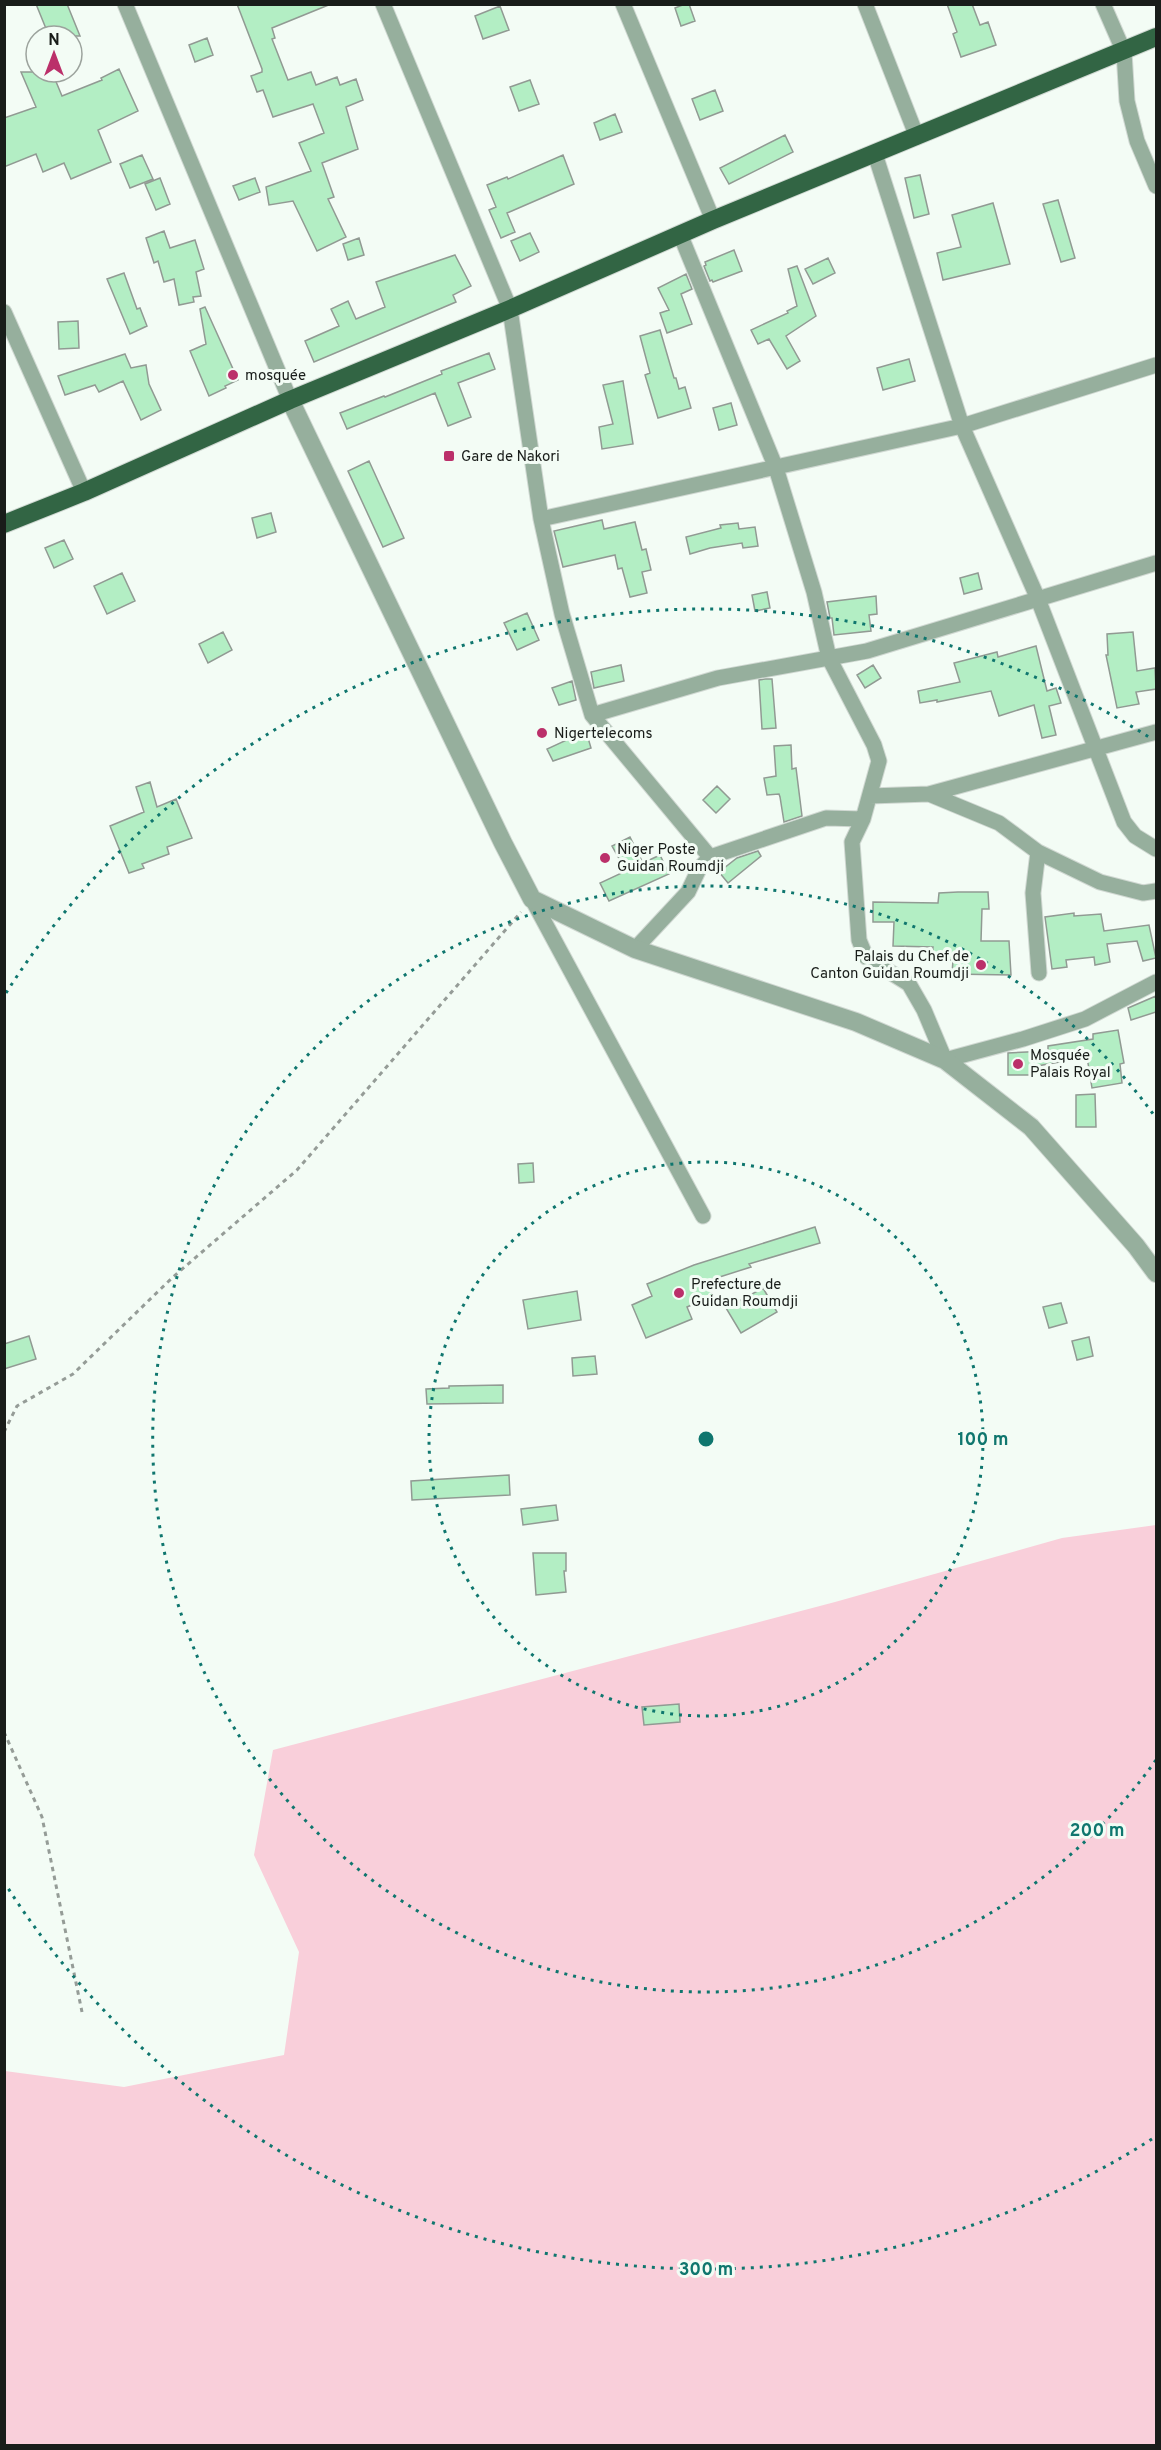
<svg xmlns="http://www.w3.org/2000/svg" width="1161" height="2450" viewBox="0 0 1161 2450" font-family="Overpass,sans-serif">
  <rect width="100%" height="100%" fill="#f3fcf5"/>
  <path fill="#f9cfda" d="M1156,1525V2445L5,2446V2071L124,2087L284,2055L299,1952L254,1855L273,1750L835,1602L1062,1538Z"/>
  <path fill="#b3eec4" stroke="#919a93" stroke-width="1.5" d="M36,4H67L80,36H49Z
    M237,4H331L272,28L275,38L272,39L288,80L311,72L316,85L337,77L340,85L356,79L363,100L346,107L358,149L322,163L334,197L328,199L346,237L317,251L293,201L269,205L266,187L311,171L299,143L324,133L313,104L273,117L263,90L257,92L251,76L262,72V69Z
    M685,4H689L695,21L681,26L675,8Z
    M947,4H972L980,25L988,22L996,45L961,57L953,34L957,32Z
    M500,6L509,30L483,39L475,16Z
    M207,38L213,55L195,62L189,45Z
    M119,69L138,111L98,130L111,162L71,179L64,163L43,172L36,154L4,167V118L36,107L21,72H52L62,96L102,80L101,78Z
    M530,80L539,104L519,111L510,87Z
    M715,90L723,111L700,120L692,99Z
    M615,114L622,132L600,140L594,123Z
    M785,135L793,152L729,184L720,168Z
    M142,155L153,179L130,188L120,164Z
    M563,155L574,184L507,213L515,232L501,238L489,210L496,207L487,185L507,177L508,179Z
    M920,175L929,214L914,218L905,178Z
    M160,178L170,204L156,210L145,184Z
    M255,178L260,192L239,200L233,186Z
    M1058,200L1075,258L1061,262L1043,204Z
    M993,203L1010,264L943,280L937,253L961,247L952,215Z
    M164,231L170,248L195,240L204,269L196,272L201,296L193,297L194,302L179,305L174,279L164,282L158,261L154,263L146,238Z
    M530,233L539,252L520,261L511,241Z
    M359,238L364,255L348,260L343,244Z
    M734,250L742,271L713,282L712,280L710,281L704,266L706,265L705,262Z
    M455,255L471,286L453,295L456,302L314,362L305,341L339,326L331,309L348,301L356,319L385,307L376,282Z
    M828,258L835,273L813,284L805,269Z
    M797,266L816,316L786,336L800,361L787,369L769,339L758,344L751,330L788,313L787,311L797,306L788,269Z
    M124,273L137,309L140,308L147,326L130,334L107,279Z
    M686,274L692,289L681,294L692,324L667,333L660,313L669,310L658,288Z
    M205,307L238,380L225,386L226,388L209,396L190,351L206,344L200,309Z
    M78,321L79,348L59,349L58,322Z
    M660,330L674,378H676L679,389L685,387L691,408L658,418L645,375L650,373L640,336Z
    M489,353L495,369L458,383L471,417L448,426L435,393L347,429L340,413L384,396L385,397L442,374L441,371Z
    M125,354L131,368L146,365L149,384L161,410L141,420L123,381L99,392L95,385L65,395L58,376Z
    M909,359L915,381L883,390L877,368Z
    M623,381L633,444L602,449L599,427L613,424L603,385Z
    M731,403L737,425L719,430L713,408Z
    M369,461L404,538L383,547L348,471Z
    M271,513L276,532L257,538L252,518Z
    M602,520L604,529L635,522L642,550L646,549L651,570L642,572L647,593L630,597L622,568L618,569L615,555L563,567L554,531Z
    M738,523L739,529L755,527L758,546L743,548L742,543L710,548L690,554L686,537L721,528L720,525Z
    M64,540L73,559L54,568L45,548Z
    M122,573L135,601L107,614L94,586Z
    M978,573L982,589L964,594L960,578Z
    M767,592L770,608L755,611L752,595Z
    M876,596L877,614L869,615L871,631L834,635L832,618H830L827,602Z
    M527,613L539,640L517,650L504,623Z
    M223,632L232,650L208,663L199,644Z
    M1133,632L1137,671L1155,668L1156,689L1136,692L1139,704L1117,708L1106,655H1108L1107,634Z
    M1036,646L1047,691L1056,688L1061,703L1049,706L1056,735L1042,738L1034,705L999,716L991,691L937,702V700L920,703L918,691L960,682L954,663L997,652L998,657Z
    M621,665L624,681L594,688L591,672Z
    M873,665L881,678L865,688L857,675Z
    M765,679H772L776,728L762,729L759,680Z
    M572,681L576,700L559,705L552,688Z
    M586,731L591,748L553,761L547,749Z
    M791,745L792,769L796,768L802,816L784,822L780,797L779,794L767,795L764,778L776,776L774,746Z
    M150,782L157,807L176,799L192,838L167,847L169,854L142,864L144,868L129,873L110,826L144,812L136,787Z
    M717,786L730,799L716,813L703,800Z
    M630,837L643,863L660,855L669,874L609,901L600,883L626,871L612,846Z
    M758,851L761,856L728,883L719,872L737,858Z
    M958,892H988L989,909H982L981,941H1009L1011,975L952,974L953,960L932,959L933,947L893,946L894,922H873V902L938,903L939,893Z
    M1074,913V916L1101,914L1104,931L1149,925L1156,958L1143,961L1137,941L1107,944L1110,962L1095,965L1094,957L1066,960L1067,967L1052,969L1045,917Z
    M1156,996V1012L1131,1020L1128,1008Z
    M1118,1030L1124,1063L1120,1064L1122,1083L1092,1088L1087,1057L1032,1067V1075H1008V1053L1048,1051V1046L1093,1039V1034Z
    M1095,1094L1096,1127H1076V1095Z
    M533,1163L534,1182L519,1183L518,1164Z
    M815,1227L820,1243L749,1264L751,1267L707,1281L713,1296L687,1307L692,1319L646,1338L632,1305L652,1296L647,1284L694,1265Z
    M763,1288L777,1312L741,1333L726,1308Z
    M577,1291L581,1320L528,1329L523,1300Z
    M1061,1303L1067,1323L1049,1328L1043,1307Z
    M29,1336L36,1359L4,1369V1344Z
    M1089,1337L1093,1356L1077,1360L1072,1341Z
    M595,1356L597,1374L573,1376L572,1358Z
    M503,1385V1403L427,1404L426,1389L449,1388V1386Z
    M509,1475L510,1495L412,1500L411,1481Z
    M556,1505L558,1520L523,1525L521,1509Z
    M533,1553H566V1571H564L566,1592L536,1595Z
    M679,1704L680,1722L644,1725L642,1707Z"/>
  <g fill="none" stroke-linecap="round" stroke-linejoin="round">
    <g stroke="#d0d8d2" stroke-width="17">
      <path id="minor" d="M125,4L290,400
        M383,4L510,309L541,519L562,614L592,715L710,857
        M623,4L713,220
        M865,4L917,137
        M1103,4L1124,52L1127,101L1137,141L1156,186
        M875,154L962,426L1038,599L1124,822L1135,836L1156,849
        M680,234L776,468L814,592L829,658L874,745L879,761L863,819L852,842L859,940L866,957L909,984L924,1010L945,1060L1023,1039L1085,1019L1156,982
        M4,312L84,492
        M541,519L962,426L1156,365
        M592,715L718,678L867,651L1156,563
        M929,794L999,823L1038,852L1100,882L1143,893L1156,891
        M870,796L929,794L1156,732
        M1038,852L1033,893L1039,973
        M532,899L703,1216
        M635,949L688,892L699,869L710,857L826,818L863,819"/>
    </g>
    <g stroke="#d0d8d2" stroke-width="20">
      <path id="tertiary" d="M290,400L503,843L532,899L635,949L856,1022L945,1060L1031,1127L1136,1246L1156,1273"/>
    </g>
    <g stroke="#d0d8d2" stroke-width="20">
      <path id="trunk" d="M4,524L84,492L290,400L510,309L713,220L1156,37"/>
    </g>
    <path stroke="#959c97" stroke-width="3" stroke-dasharray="4.5 4.5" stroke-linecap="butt" d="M4,1432L17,1406L73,1374L173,1277L297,1170L521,912
      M4,1732L42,1817L82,2012"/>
    <use href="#minor" stroke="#96af9d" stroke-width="15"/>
    <use href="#tertiary" stroke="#96af9d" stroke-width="18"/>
    <use href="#trunk" stroke="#326544" stroke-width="18"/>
  </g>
  <g fill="none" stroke="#0f766e" stroke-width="3" stroke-dasharray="3 6">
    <circle cx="706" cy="1439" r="277"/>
    <path d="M1156 1760A553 553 0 1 1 1156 1118"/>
    <path d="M1152 2139A830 830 0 0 1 6 1885M6 993A830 830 0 0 1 1152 739"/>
  </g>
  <g fill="#bb306a" stroke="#f3fcf5" stroke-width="2">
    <circle cx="233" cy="375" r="6"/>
    <rect x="443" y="450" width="12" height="12" rx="3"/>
    <circle cx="542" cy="733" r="6"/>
    <circle cx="605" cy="858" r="6"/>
    <circle cx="981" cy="965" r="6"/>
    <circle cx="1018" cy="1064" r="6"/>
    <circle cx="679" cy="1293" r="6"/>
  </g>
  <g text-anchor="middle" stroke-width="6" stroke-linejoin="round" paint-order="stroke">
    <g font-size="15" fill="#191d1a" stroke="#f3fcf5" text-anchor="start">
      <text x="245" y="380">mosquée</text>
      <text x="461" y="461">Gare de Nakori</text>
      <text x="554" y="738">Nigertelecoms</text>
      <text x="617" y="854">Niger Poste<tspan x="617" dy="17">Guidan Roumdji</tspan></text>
      <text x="969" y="961" text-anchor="end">Palais du Chef de<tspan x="969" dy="17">Canton Guidan Roumdji</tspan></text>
      <text x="1030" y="1060">Mosquée<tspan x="1030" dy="17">Palais Royal</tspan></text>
      <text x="691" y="1289">Prefecture de<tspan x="691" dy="17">Guidan Roumdji</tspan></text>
    </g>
  </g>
  <circle cx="706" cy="1439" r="9" fill="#0f766e" stroke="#f3fcf5" stroke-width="3"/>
  <g font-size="18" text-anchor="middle" font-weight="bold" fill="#0f766e" stroke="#f3fcf5" stroke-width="6" stroke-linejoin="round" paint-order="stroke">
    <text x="983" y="1445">100 m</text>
    <text x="1097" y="1836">200 m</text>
    <text x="706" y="2275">300 m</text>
  </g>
  <rect width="1161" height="2450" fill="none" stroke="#191d1a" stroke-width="12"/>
  <g transform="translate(54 54)"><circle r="28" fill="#f3fcf5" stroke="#9ca39d" stroke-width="1.5"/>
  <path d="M0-4.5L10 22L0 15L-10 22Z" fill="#bb306a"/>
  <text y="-9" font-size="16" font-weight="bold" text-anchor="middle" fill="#191d1a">N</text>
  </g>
</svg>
